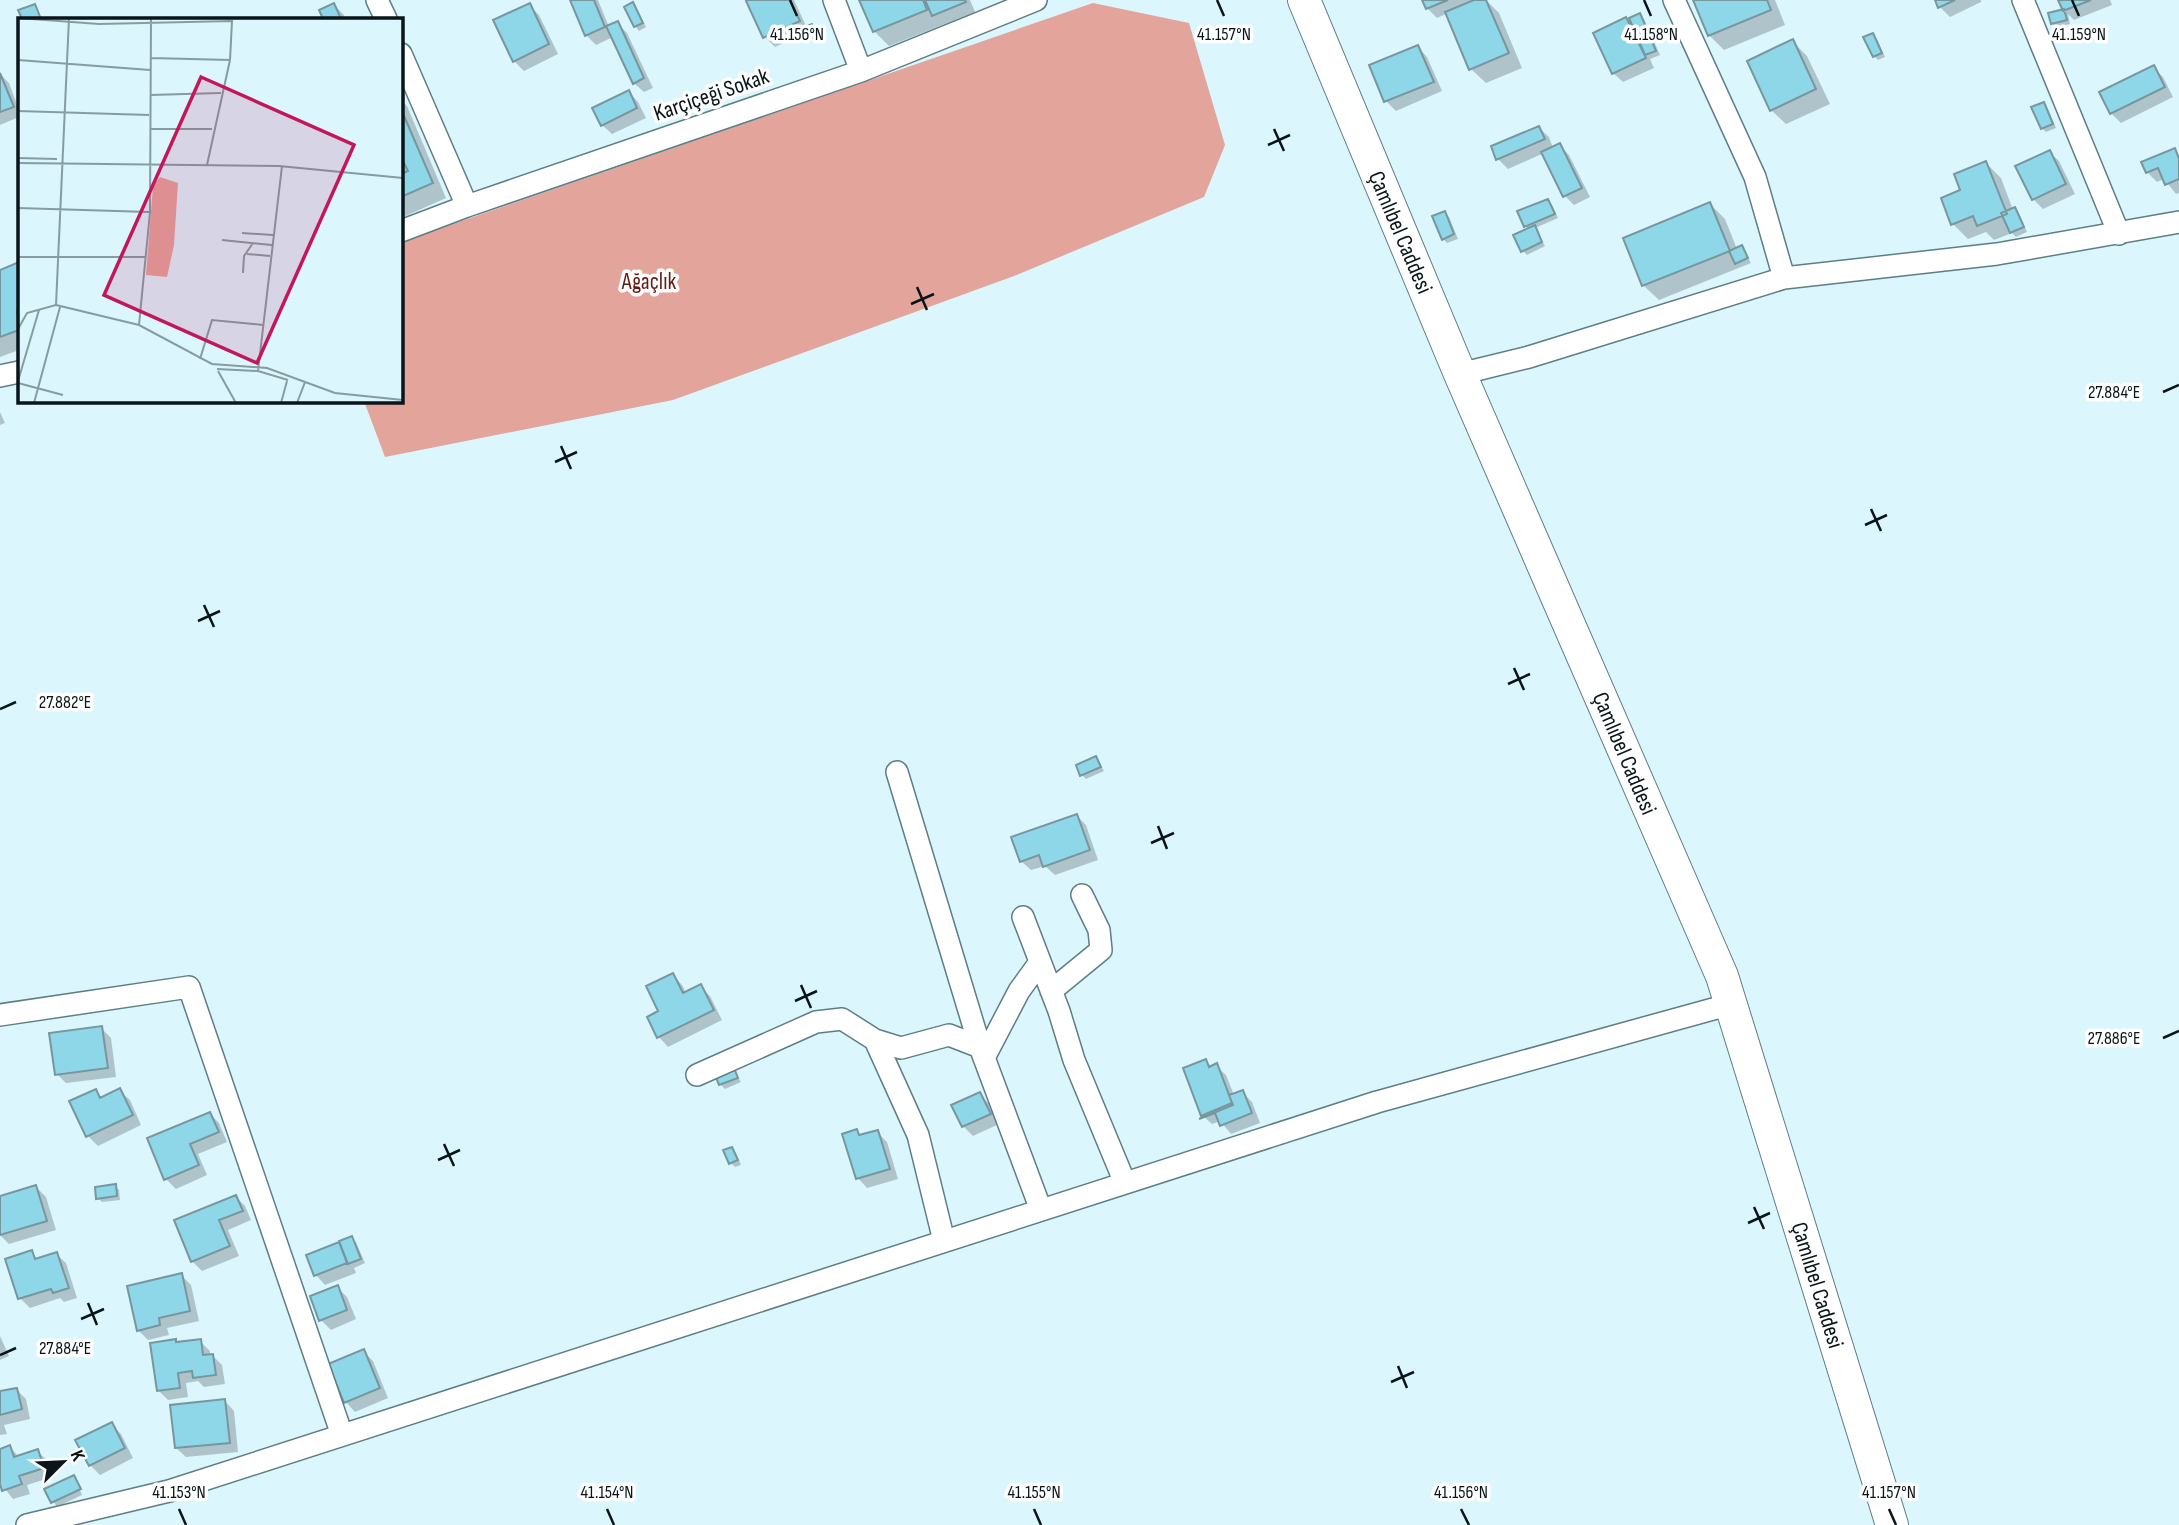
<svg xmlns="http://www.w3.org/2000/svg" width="2179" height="1525" viewBox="0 0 2179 1525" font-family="'Sofia Sans Condensed',sans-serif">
  <rect width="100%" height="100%" fill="#dbf6fd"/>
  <path fill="#e2a49b" d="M1093,3L1189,23L1225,145L1204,197L1014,276L673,400L385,457L364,401H401V242Z"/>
  <path fill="#0003" d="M572,0H598L609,27L617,23L627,33L653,88L644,92L634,83L613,37L596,45L586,35Z
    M748,0H794L807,28L811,26L816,30L819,41L814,42L808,32L775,47L765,37Z
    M861,0H970L975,12L889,46L874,31Z
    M1424,0H1472L1473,2L1486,0L1499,13L1522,68L1486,83L1471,69L1448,13L1437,18L1427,8Z
    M1695,0H1775L1785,25L1724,50L1709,35Z
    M1937,0H1981V2L1950,17L1940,7Z
    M2060,0H2110L2112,5L2074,20L2068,14L2070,24L2057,27L2052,23L2050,15L2065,11Z
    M632,4L637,9L646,27L639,31L635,26Z
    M334,5L344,15L346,19H324L321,10Z
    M529,5L539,15L558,54L524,71L514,61Z
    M1640,15L1644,19L1660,55L1650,59L1654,68L1623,82L1613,73L1626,20L1636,29Z
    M1872,35L1877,39L1885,57L1878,60L1874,56Z
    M1792,41L1807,56L1830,104L1786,124L1771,110Z
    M1418,47L1427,57L1442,91L1396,111L1386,101Z
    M2153,67L2163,77L2173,97L2121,123L2111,113Z
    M0,74L9,83L19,110V117L0,125Z
    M629,92L638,102L646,118L612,134L602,125Z
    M401,100L407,106L446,198L401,218Z
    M2044,104L2048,109L2056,128L2046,132L2042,128Z
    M1539,128L1549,137L1553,148L1559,145L1569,155L1590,197L1574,205L1565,196L1544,153L1508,169L1498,159L1493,147Z
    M2174,150L2179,155V193L2176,194L2164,179L2157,182L2147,172L2144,163Z
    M2049,152L2059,161L2075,194L2043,209L2033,199Z
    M1986,163L2001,178L2013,210L2015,209L2019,213L2027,232L2016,237L2012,233L1994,240L1986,232L1968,239L1953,224L1963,191Z
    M1548,201L1552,205L1558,218L1535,228L1545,246L1527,255L1523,251L1529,230L1525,226Z
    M1710,204L1725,219L1737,249L1741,247L1751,263L1659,300L1644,286L1625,239Z
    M1444,213L1449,217L1458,239L1447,243L1443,239Z
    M19,264V350L0,357V271Z
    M0,412L5,423L0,425Z
    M1096,758L1104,771L1086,779L1082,775Z
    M1077,816L1086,825L1098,860L1055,875L1045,866L1031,870L1021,861Z
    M673,975L682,985L686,993L700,986L710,996L722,1020L668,1047L659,1037L660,1012Z
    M101,1028L111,1038L116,1077L66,1083L57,1074Z
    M1206,1061L1212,1067L1216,1066L1226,1075L1234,1095L1242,1092L1252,1102L1260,1123L1231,1134L1220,1121L1212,1124L1202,1115Z
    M733,1070L741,1082L725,1089L720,1084Z
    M95,1091L103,1099L120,1091L130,1100L141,1125L98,1146L88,1136L71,1102Z
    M980,1094L989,1104L999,1124L973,1136L963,1126Z
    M210,1114L219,1123L227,1142L198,1154L207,1175L176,1189L166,1179Z
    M857,1131L862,1136L877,1132L887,1142L898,1179L867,1188L858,1178Z
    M732,1149L736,1153L741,1165L735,1167L731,1163Z
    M115,1186L119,1190L120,1200L102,1202L98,1198Z
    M36,1187L46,1197L56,1230L9,1244L0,1235V1198Z
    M236,1197L245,1206L251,1220L228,1230L239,1256L202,1271L192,1261L176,1221Z
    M351,1238L356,1242L365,1263L354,1268L356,1273L325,1285L316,1275L339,1244L345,1250Z
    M31,1252L38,1260L56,1254L66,1263L77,1298L64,1302L60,1298L30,1308L20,1298Z
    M181,1275L191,1285L199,1321L167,1328L169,1335L148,1340L138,1330Z
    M337,1287L347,1297L356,1319L331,1330L321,1320Z
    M0,1336L9,1356L0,1360Z
    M200,1341L210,1351V1356H213L222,1365L225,1384L204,1387L198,1381L186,1383L188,1397L168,1400L158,1390Z
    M363,1351L373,1361L388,1398L355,1412L346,1402Z
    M16,1389L26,1399L30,1419L4,1425L7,1434L0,1435V1393Z
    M225,1401L234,1411L238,1452L186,1457L176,1448Z
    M111,1424L121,1434L133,1458L100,1475L90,1465Z
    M10,1447L19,1457L37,1451L47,1460L52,1477L27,1485L30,1494L13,1499L2,1485L0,1486V1451Z
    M74,1477L82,1495L57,1507L46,1490Z"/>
  <path fill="#8ed7e8" stroke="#77969e" stroke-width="2" d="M570,0H594L605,27L585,36Z
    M748,0H790L800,21L763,38L746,1Z
    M859,0H923L927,10L873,32Z
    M925,0H965L966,2L932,16Z
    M1422,0H1448L1426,9Z
    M1474,0H1486L1509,53L1469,70L1445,12Z
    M1693,0H1767L1771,10L1708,36Z
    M1935,0H1955L1938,8Z
    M2058,0H2091L2063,11Z
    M633,2L643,23L634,27L624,7Z
    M334,3L341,19H323L319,10Z
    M530,3L549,44L513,62L493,20Z
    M35,4L41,19H22L18,10Z
    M2064,9L2067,20L2051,24L2048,13Z
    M1640,13L1656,51L1645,55L1629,18Z
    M1626,17L1646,58L1612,74L1593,33Z
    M618,21L644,78L633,84L606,26Z
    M812,24L816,36L809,39L804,27Z
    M1873,33L1882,53L1873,57L1863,37Z
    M1793,39L1816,89L1770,111L1747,61Z
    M1418,45L1434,82L1384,102L1369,65Z
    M2154,65L2165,87L2110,114L2099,92Z
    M0,73L14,107L0,112Z
    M629,90L637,108L601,126L592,108Z
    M2044,102L2053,124L2041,129L2031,107Z
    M401,109L433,183L401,197V174L408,171L403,161L401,162Z
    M1539,126L1545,139L1496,160L1491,146Z
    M1560,143L1582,188L1563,197L1541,152Z
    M2175,148L2179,159V179L2165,185L2158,168L2146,173L2141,162Z
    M2050,150L2066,184L2032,200L2015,166Z
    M1986,161L2007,214L1977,226L1973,216L1951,225L1941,198L1960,190L1954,174Z
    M1548,199L1555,214L1524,227L1517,211Z
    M1710,202L1730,251L1642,286L1623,238Z
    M2015,207L2024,227L2010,233L2001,213Z
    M1445,211L1454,234L1442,240L1432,216Z
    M1535,225L1542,242L1521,252L1513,235Z
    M1742,245L1748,258L1735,264L1729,251Z
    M19,262V310H17L19,330L0,337V270Z
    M1096,756L1101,767L1080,776L1076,765Z
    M1077,814L1090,850L1043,867L1039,855L1020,862L1011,837Z
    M673,973L683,993L701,984L714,1010L657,1038L647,1017L658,1011L646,986Z
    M102,1026L108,1068L55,1075L49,1033Z
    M1206,1059L1209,1067L1217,1063L1232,1103L1201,1116L1183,1068Z
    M734,1068L738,1078L719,1085L715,1075Z
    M120,1088L133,1115L86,1137L69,1101L96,1089L100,1098Z
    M1243,1090L1252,1113L1220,1126L1215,1113L1199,1119L1233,1105L1229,1095Z
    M980,1092L991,1114L962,1127L951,1105Z
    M210,1112L219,1132L190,1144L199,1165L164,1180L147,1138Z
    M857,1129L859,1135L878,1130L890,1169L856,1179L842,1134Z
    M732,1147L738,1160L729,1164L723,1150Z
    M116,1184L117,1196L96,1199L95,1187Z
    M36,1185L47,1221L0,1235V1196Z
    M236,1195L243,1211L219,1220L230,1246L191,1262L174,1220Z
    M352,1236L361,1259L348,1264L339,1241Z
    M339,1242L347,1263L314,1276L306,1255Z
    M32,1250L35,1259L57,1252L69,1288L53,1293L51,1289L18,1299L5,1259Z
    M182,1273L190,1311L159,1318L160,1325L137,1331L127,1286Z
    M338,1285L347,1310L319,1321L310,1296Z
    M176,1339V1342L201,1339L203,1355L213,1354L216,1375L193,1378L192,1371L178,1373L180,1388L157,1391L150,1343Z
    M364,1349L380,1388L344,1403L328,1364Z
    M17,1388L22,1409L0,1415V1391Z
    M225,1399L230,1443L175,1448L170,1405Z
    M112,1422L125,1448L89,1466L75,1440Z
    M10,1445L14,1457L38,1449L44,1468L19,1476L22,1484L2,1491L0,1484V1449Z
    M74,1475L81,1489L51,1503L44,1489Z"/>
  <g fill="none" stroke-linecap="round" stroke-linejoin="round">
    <g stroke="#5e7d84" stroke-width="24">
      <path id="minor" d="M377,0L386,19
        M834,0L861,71
        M1674,0L1755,177L1784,278
        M2023,0L2119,234
        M401,54L467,206
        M401,231L467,206L861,71L1036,0
        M1460,374L1529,357L1784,278L1997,254L2179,222
        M0,376L19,372
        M897,772L980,1047L1041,1210
        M1023,917L1059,1011L1074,1060L1125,1183
        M1051,991L1101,950L1099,930L1082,895
        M0,1015L189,987L342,1435
        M875,1040L918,1135L944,1241
        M984,1058L1019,991L1040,962
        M697,1075L816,1022L842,1019L875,1040L901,1048L949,1035L980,1047
        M27,1525L169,1491L1377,1102L1731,1004"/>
    </g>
    <g stroke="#5e7d84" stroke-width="34">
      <path id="primary" d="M1304,0L1460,374L1722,976L1892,1525"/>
    </g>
    <use href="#minor" stroke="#fff" stroke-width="21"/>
    <use href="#primary" stroke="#fff" stroke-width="32"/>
  </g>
  <path fill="none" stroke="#091518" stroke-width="2.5" d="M790,0L797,16M1217,0L1224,16M1644,0L1651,16M2072,0L2079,16M1274,129L1284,151M1268,145L1290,135M917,287L927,310M911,304L934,294M2163,392L2179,385M561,446L571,469M555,462L577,452M1871,509L1881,531M1865,525L1887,515M204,605L214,627M198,621L220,611M1514,668L1524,690M1508,684L1530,674M0,709L16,702M1158,826L1167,849M1151,843L1174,833M801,985L811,1008M795,1001L817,991M2163,1038L2179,1031M444,1144L454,1166M438,1160L460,1150M1754,1207L1764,1229M1748,1223L1770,1213M88,1303L97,1325M81,1319L104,1309M0,1355L16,1348M1398,1366L1407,1388M1391,1382L1414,1372M179,1509L186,1525M607,1509L614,1525M1034,1509L1041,1525M1461,1509L1469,1525M1889,1509L1896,1525"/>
  <g text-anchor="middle" stroke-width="7" stroke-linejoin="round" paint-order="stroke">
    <g font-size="23" fill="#091518" stroke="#fefefe">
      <text transform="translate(711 94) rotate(-19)" y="8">Karçiçeği Sokak</text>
      <text transform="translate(1401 232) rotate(67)" y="8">Çamlıbel Caddesi</text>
      <text transform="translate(1625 753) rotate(67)" y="8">Çamlıbel Caddesi</text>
      <text transform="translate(1818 1285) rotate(73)" y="8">Çamlıbel Caddesi</text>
    </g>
    <g font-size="23" fill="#641b15" stroke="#fefefe">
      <text x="649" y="289">Ağaçlık</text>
    </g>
  </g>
  <g transform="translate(18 18)">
    <rect width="385" height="385" fill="#dbf6fd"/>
    <path d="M142,159L160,165L156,227L149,259L128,257L135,168Z" fill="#e2a49b"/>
    <path fill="none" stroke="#879ca1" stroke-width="2" d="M0,0L81,6L214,3L212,42L189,147M133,40L212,42M0,42L132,52M132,77L203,75M0,93L131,97M133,111H194M0,140L39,141M0,145L261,148L385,160M0,190L131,194M224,215L255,217M204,222L254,227M229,236L252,238M0,239H127M225,255L226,238L235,225M38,287L121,307L194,346L249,350L317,375L385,382M121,307L132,194L133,0M0,311L9,295L38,287L51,0M182,341L194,302L245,307M199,351L240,353L270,362M200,353L218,385M240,353L264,148M0,363L21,292M0,365L45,377M16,385L42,289M263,385L269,363M279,385L287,364"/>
    <path fill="#c2185b" fill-opacity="0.15" stroke="#c2185b" stroke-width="3.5" d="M183,59L336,127L239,345L86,277Z"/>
    <rect width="385" height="385" fill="none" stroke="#091518" stroke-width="3.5"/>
  </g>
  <g font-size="18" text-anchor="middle" fill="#091518" stroke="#fefefe" stroke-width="7" stroke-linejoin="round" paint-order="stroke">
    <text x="797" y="40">41.156°N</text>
    <text x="1224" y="40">41.157°N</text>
    <text x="1651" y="40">41.158°N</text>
    <text x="2079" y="40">41.159°N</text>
    <text x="2114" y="398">27.884°E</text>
    <text x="65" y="708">27.882°E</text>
    <text x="2114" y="1044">27.886°E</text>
    <text x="65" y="1354">27.884°E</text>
    <text x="179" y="1498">41.153°N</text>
    <text x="607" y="1498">41.154°N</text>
    <text x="1034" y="1498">41.155°N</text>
    <text x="1461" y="1498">41.156°N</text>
    <text x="1889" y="1498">41.157°N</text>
  </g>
  <g transform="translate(63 1462) rotate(66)" stroke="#fefefe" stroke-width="5" paint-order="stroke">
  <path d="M0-5L12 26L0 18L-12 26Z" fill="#091518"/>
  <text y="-10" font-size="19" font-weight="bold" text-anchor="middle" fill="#091518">K</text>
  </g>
</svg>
